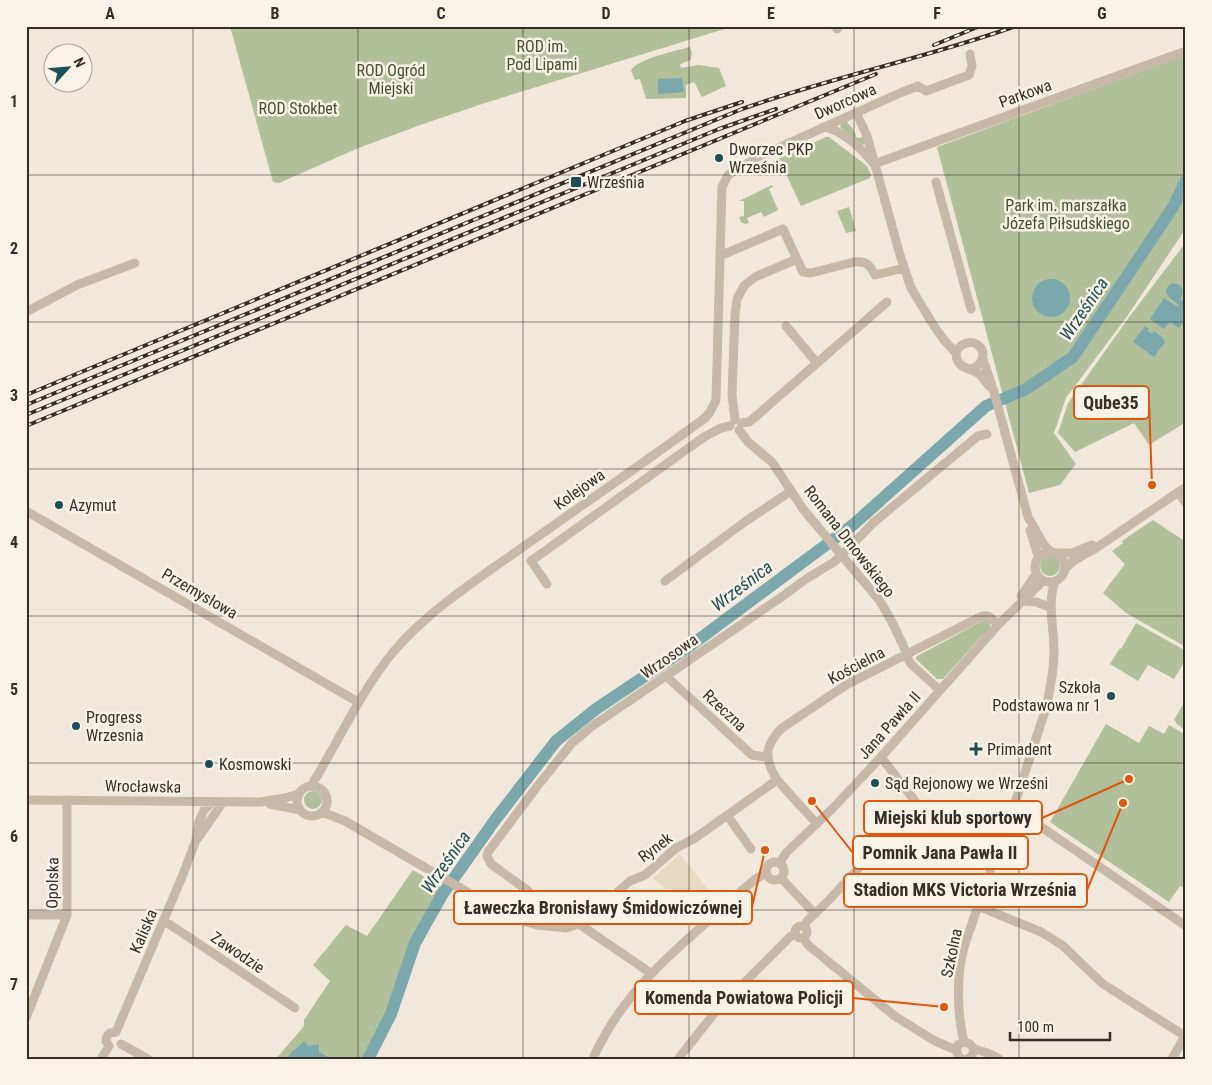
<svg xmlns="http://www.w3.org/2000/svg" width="1212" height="1085" viewBox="0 0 1212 1085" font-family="'Roboto Condensed',sans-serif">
  <rect width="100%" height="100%" fill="#f1e8db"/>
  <path fill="#b1bf9b" d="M230,26H734L488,102L423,124L356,149L279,183L273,182Z
    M690,47L692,52L691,60L680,64L681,68L698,65L719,68L726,86L702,97L694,82L686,85V98L646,99L640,79L635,80L631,70C640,58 675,51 690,47Z
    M1186,55V228L1128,315L1066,398L1054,433L1076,464L1060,485L1029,493L937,147Z
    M842,122H847L853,129L857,138L864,137L865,144L862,145L840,127Z
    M826,137H829L867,166L871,175L870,178L801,206L787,176L782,167L772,162Z
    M772,185L773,187L769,189L778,210L764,217L761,212L747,218L749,223L745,224L741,222L739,217L744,216V201H739Z
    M849,207L856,231L846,233L837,211Z
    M1186,242V379L1184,381L1186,384V422L1149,445L1134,423L1075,452L1058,433L1068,403L1130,316Z
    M1153,520L1186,542V647L1126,613L1103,593L1125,564L1112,551L1123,543L1122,541Z
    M1040 566a10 10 0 1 1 20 0a10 10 0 1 1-20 0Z
    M984,620H987L990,623V629L981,637L943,679H937L916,659V657L919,655Z
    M1136,623L1186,651V659L1174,679L1143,662L1148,665L1138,681L1110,664L1120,648L1121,649Z
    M1186,699V731L1177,724L1174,720Z
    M1106,724L1139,743L1149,726L1164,734L1169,725L1186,735V889L1180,886L1169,902L1050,822Z
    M304 800a9 9 0 1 1 18 0a9 9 0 1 1-18 0Z
    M413,870L443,888L413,942L388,1012L364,1059H276L304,1026V1020L330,981L313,965L346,925L367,936Z"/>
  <path fill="#e8dac2" d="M680,854L719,903L700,921L653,878Z"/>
  <path fill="#7ba8ad" d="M682,78L684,92L658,94V79Z
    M1032 298a19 19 0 1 1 38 0a19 19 0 1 1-38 0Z
    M1172,283L1180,285C1184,291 1183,294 1180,300L1182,301L1186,296V318L1179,328L1170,322L1164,329L1150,319L1164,298L1178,307L1179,305C1172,299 1158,293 1172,283Z
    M1145,326L1149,329L1147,331L1152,334L1154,331L1162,337L1165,342L1154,357L1133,342Z
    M304,1041L309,1046L319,1044V1052L332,1059H287C290,1052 299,1047 304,1041Z"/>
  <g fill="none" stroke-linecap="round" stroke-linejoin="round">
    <path stroke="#7ba8ad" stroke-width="12" d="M368,1059L391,1014L415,943L442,895L495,820L556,741L596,709L690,646L854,524L986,406L1026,389L1073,357L1173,207L1186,180"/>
    <path stroke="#c8b8a7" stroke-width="9" d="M835,26L837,29
      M856,112L867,136L900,255L911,288L934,326L944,340L956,353
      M823,127C841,129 861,148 872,162
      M874,164L1186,51
      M936,182L971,309
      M720,256L783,229L802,270L803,272L811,273L854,262C867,261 870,265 875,275L904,268
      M26,312L77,285L135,263
      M786,326L817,363L887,302
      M983,359L994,392L1028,517L1044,545L1050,551
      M970,369C980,367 988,355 979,346C969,337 953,347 957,359C960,369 971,368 979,374C982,377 986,382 989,386
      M735,420L732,395L735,314L737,299L744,286L755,277L797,259
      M741,423L749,422L754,418L817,363
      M739,430L748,442L772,462L803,509L880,601L891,620L903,645L909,661L912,665L935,686L940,690
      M1178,492L1186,503
      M26,511L358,702
      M1030,530L1038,556
      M1035 567a15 15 0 1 1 30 0a15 15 0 1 1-30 0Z
      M1058,553H1072L1092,545
      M1065,569L1073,561L1096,548L1186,487
      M665,581L746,521L791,491
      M547,584L531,561L704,437L721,428L730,426
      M1021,596L1036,574
      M1022,601L1036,602L1047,606
      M666,676L752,755L767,757
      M881,757L918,805L965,842L994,860
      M311,786C339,741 360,692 394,651C430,609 478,579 523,547C584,504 645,462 705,418L710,412L716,400L722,187L728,175L756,158L900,93L918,86L926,91L969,75L972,66L970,54
      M297 801a15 15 0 1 1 30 0a15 15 0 1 1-30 0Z
      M26,800L260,802L285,798L299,794
      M270,804L300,810
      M1014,806L1046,708C1050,690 1054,670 1054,651C1054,627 1047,604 1055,581
      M322,812L345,821L505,914L519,920L537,925L566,928L579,924L587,919L630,881L645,875L676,848L695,838L777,780
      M1018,813L1031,820L1186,926
      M727,815L751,849
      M817,824L777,780C764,758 764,746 782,728L846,685L980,617C988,613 992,619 998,625
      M198,838L223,802
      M766 871a9 9 0 1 1 18 0a9 9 0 1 1-18 0Z
      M779,863L787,852L833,808L881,757L998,625L1043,581
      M781,878L815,914
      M978,906L1041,932L1062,945L1103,984L1185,1036
      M26,915H67
      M519,920L530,899L531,894L527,890L491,864L487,856L488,852L536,788L572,743L591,727L783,596L806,579L834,562L850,547L873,523L978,436L987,434
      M163,922L169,924L295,1008
      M579,924L652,974
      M795 932a6 6 0 1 1 12 0a6 6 0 1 1-12 0Z
      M804,926L807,921L827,902L918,805
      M803,938L808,945L896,1017L935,1041L956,1050
      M26,1018L67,915V800
      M116,1032L182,877L196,840L199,822L204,810L212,802
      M964,1042C957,1012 956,977 964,947C969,932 974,918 979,903C989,874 999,845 1011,817
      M121,1044L148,1059
      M109,1046L106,1041L107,1036L110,1033L116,1032
      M974,1049L988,1053L999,1059
      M101,1059L109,1046
      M593,1059C596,1050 601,1043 605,1035C633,985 679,946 722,909C736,897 749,881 766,873
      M678,1059L717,1010L791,936L795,934
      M962,1059C957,1056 955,1051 958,1045L964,1042L970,1044L974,1049L972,1056L967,1059
      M1172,1059L1186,1034"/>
    <g stroke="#352d27" stroke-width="4">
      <path id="rail" d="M934,45L980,26
        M26,395L685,121L742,102
        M26,405L742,109C832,77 926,58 1016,26
        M26,415L719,129L776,109
        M26,426L876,74"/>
    </g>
    <use href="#rail" stroke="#f9f2e7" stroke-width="2" stroke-dasharray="5.5" stroke-linecap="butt"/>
  </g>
  <path fill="none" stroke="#352d27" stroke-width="1" stroke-opacity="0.55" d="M193,26V1059M358,26V1059M523,26V1059M689,26V1059M854,26V1059M1019,26V1059M26,175H1186M26,322H1186M26,469H1186M26,616H1186M26,763H1186M26,910H1186"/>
  <g fill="#1e4e55" stroke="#f9f2e7" stroke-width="2">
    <circle cx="719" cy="158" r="5"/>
    <rect x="570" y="176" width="12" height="12" rx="2.5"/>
    <circle cx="59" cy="505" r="5"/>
    <circle cx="1111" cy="696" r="5"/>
    <circle cx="76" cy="726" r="5"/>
    <path d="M973.5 741.5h5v5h5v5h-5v5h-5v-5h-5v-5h5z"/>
    <circle cx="209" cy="764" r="5"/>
    <circle cx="875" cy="783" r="5"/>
  </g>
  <g text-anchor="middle" stroke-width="5" stroke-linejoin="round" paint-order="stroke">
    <g font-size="16" fill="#42522c" stroke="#f9f2e7">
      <text x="542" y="52">ROD im.<tspan x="542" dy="18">Pod Lipami</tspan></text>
      <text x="391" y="76">ROD Ogród<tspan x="391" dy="18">Miejski</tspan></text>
      <text x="298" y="114">ROD Stokbet</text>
      <text x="1066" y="211">Park im. marszałka<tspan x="1066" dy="18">Józefa Piłsudskiego</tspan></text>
    </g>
    <g font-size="16" fill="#352d27" stroke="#f9f2e7">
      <text transform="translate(1025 93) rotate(-20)" y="6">Parkowa</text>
      <text transform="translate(845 101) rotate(-24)" y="6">Dworcowa</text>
      <text transform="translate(579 489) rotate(-35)" y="6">Kolejowa</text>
      <text transform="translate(850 541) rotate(52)" y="6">Romana Dmowskiego</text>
      <text transform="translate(200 593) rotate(30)" y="6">Przemysłowa</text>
      <text transform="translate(669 656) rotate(-35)" y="6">Wrzosowa</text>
      <text transform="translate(856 665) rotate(-28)" y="6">Kościelna</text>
      <text transform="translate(725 710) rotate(43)" y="6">Rzeczna</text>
      <text transform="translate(889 725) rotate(-48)" y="6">Jana Pawła II</text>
      <text transform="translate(143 786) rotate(1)" y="6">Wrocławska</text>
      <text transform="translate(655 847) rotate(-37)" y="6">Rynek</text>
      <text transform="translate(52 883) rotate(-89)" y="6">Opolska</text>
      <text transform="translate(143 931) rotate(-67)" y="6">Kaliska</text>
      <text transform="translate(238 952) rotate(34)" y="6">Zawodzie</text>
      <text transform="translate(951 953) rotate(-78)" y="6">Szkolna</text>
    </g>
    <g font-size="16" fill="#352d27" stroke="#f9f2e7" text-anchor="start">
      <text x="729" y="155">Dworzec PKP<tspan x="729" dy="18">Września</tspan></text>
      <text x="587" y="188">Września</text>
      <text x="69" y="511">Azymut</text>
      <text x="1101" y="693" text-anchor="end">Szkoła<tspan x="1101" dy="18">Podstawowa nr 1</tspan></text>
      <text x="86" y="723">Progress<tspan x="86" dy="18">Wrzesnia</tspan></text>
      <text x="987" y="755">Primadent</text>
      <text x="219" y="770">Kosmowski</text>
      <text x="885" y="789">Sąd Rejonowy we Wrześni</text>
    </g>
    <g font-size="18" font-style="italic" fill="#1e4e55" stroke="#f9f2e7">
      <text transform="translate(1084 309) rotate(-56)" y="6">Wrześnica</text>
      <text transform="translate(742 586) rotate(-37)" y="6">Wrześnica</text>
      <text transform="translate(446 862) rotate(-55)" y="6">Wrześnica</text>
    </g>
  </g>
  <path fill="none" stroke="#df570d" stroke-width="2" d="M1152 485L1149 402M1129 779L1042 818M812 801L853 853M1123 803L1087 890M765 850L752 907M944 1007L853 998"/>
  <g fill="#df570d" stroke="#f9f2e7" stroke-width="2">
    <circle cx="1152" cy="485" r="5"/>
    <circle cx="1129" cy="779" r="5"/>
    <circle cx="812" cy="801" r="5"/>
    <circle cx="1123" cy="803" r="5"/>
    <circle cx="765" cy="850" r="5"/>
    <circle cx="944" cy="1007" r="5"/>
  </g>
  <g fill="#f9f2e7" stroke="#df570d" stroke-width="2">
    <rect x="1074" y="386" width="75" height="33" rx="5"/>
    <rect x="864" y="801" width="178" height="33" rx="5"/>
    <rect x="853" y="836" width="175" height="33" rx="5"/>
    <rect x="844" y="874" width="243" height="33" rx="5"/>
    <rect x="454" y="891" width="298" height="33" rx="5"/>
    <rect x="635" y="981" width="218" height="33" rx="5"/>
  </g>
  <g font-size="18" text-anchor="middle" font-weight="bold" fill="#352d27">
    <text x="1111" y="409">Qube35</text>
    <text x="953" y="824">Miejski klub sportowy</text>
    <text x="940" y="859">Pomnik Jana Pawła II</text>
    <text x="965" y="896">Stadion MKS Victoria Września</text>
    <text x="603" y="914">Ławeczka Bronisławy Śmidowiczównej</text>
    <text x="744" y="1004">Komenda Powiatowa Policji</text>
  </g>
  <rect width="1212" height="1085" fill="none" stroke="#f9f2e7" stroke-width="55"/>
  <g transform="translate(68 68) rotate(64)"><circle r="24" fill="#f9f2e7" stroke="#aba39a"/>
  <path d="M0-4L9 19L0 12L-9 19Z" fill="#1e4e55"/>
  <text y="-8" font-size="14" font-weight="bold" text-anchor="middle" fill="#352d27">N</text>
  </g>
  <path d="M1010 1032v8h100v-8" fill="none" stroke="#352d27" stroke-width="2.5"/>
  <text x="1017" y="1032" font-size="15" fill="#352d27" stroke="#f9f2e7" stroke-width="4" paint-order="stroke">100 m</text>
  <rect x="28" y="28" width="1156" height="1030" fill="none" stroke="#352d27" stroke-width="2"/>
  <g font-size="16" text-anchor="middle" font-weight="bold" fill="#352d27">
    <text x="110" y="19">A</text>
    <text x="275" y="19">B</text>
    <text x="441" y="19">C</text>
    <text x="606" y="19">D</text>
    <text x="771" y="19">E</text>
    <text x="937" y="19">F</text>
    <text x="1102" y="19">G</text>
    <text x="14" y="107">1</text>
    <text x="14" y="254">2</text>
    <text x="14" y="401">3</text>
    <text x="14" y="548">4</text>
    <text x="14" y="695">5</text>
    <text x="14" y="842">6</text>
    <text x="14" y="990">7</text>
  </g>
</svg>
